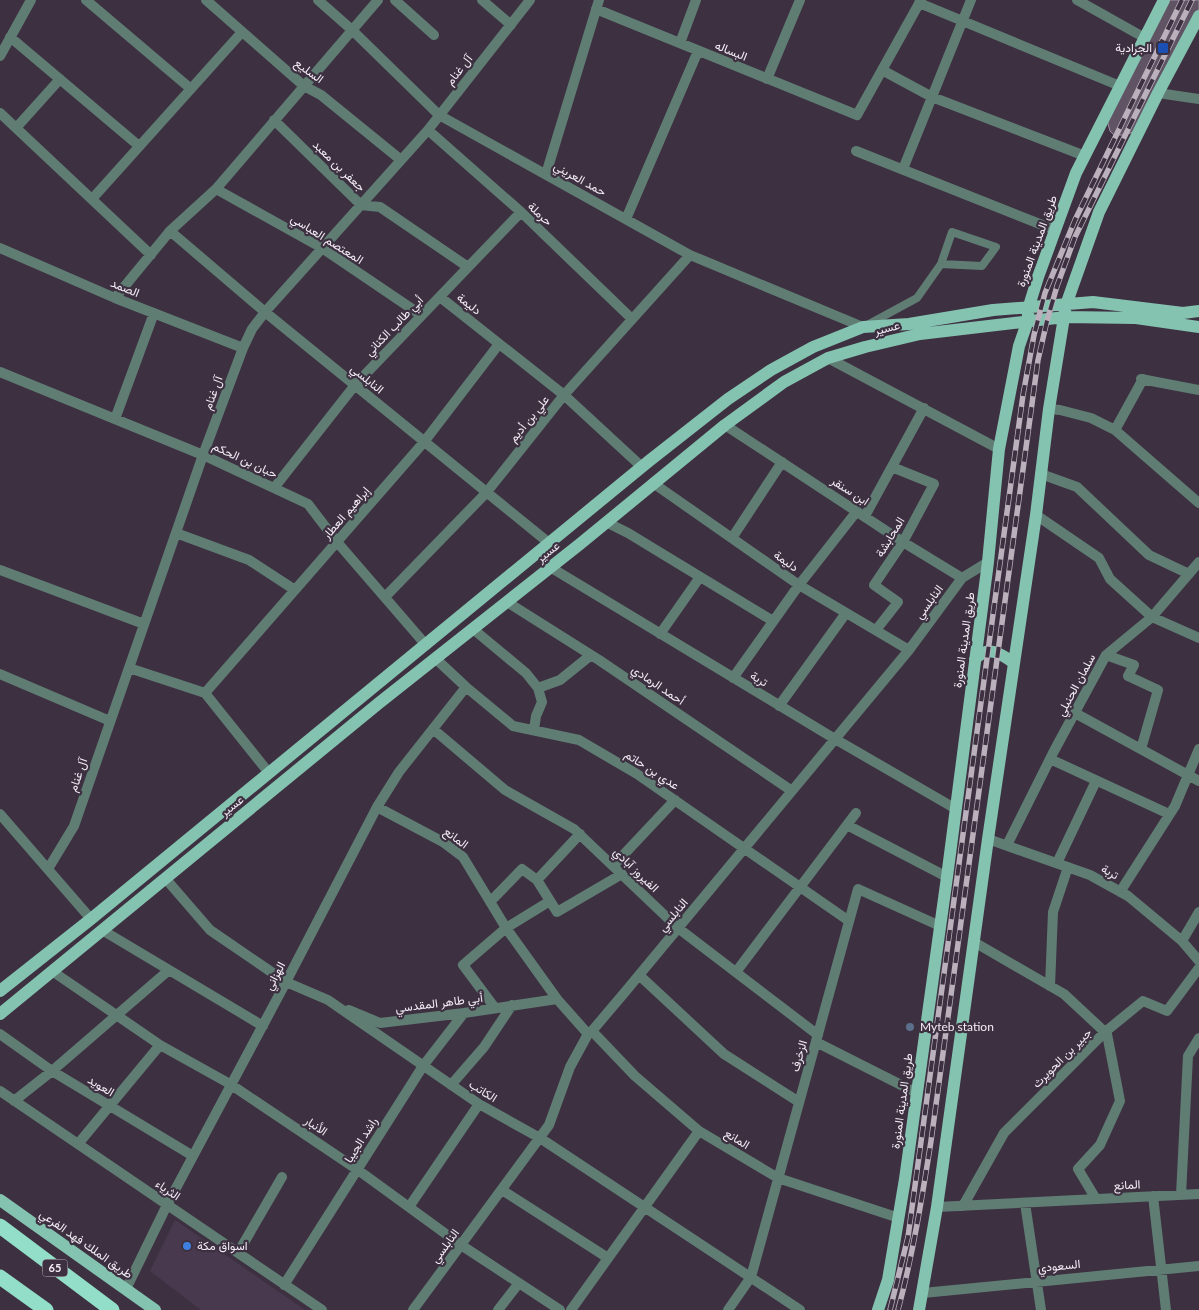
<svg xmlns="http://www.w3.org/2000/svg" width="1199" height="1310" viewBox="0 0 1199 1310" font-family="Lato,Vazirmatn,sans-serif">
  <rect width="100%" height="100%" fill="#3d3141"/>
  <path fill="#49394f" d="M175,1220L305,1310H201L150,1271Z"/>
  <path fill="#5f5364" stroke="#a092a5" d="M1166,0H1199V9L1141,123L1133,132L1125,135H1114L1110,131L1107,120Z"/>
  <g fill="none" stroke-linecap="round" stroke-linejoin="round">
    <path stroke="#607d74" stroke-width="8" d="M869,324L917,298L941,264L952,232L996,247L982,266L941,264"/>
    <path stroke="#607d74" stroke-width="10" d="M86,0L191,89
      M206,0L304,86L321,95L401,160
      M318,0L352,30L439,115L690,255L863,327
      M395,0L434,35
      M482,0L511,25
      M1077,0L1145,38
      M919,3L1120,86
      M596,9L857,115L921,0
      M10,37L139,146
      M680,43L696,0
      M0,56L31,0
      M882,70L932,97L1085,156
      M767,79L800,0
      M1158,93L1199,99
      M0,113L151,255
      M274,120L361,205L380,207L468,267
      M16,128L60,79
      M428,130L521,212L632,319
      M856,151L1055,230
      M903,169L971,0
      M546,174L599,0
      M216,189L322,248L421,315
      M92,199L242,32
      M626,219L698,51
      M170,231L265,312L549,543
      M0,248L115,298L243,348
      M440,297L564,395L642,467
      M115,298L170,231L216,189L378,0
      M828,358L999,449
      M0,372L203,455L308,504L337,542L426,645
      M1141,379L1199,390
      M1049,409L1060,410L1091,418L1115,430L1199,503
      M115,419L154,313
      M725,425L903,542L962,578
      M1115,430L1143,379
      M1041,474L1077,487L1149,555L1189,574
      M653,483L799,585L909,650
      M274,488L355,385L521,212
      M1036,515L1099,558L1110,579L1152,617L1199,638
      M865,516L924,408
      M606,522L628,533L773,621
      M176,533L249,560L295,590
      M732,538L782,462
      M550,567L835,739L956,809
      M0,570L144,624
      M385,597L486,493L564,395L690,255
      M507,602L599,660L792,791
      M473,629L526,673L538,688L542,702L536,716L534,730
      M876,630L898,602L874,585L903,542L934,484L892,467
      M660,634L700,577
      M1106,655L1134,665L1128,676L1158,690L1141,749
      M436,659L466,687L513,726L579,740L637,774L849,921
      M129,668L205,693L269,773
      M0,674L110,721
      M733,678L799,585L857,511
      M538,688L560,680L591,655
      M205,693L424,442L499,344
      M779,706L846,613
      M1075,713L1199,781
      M433,729L505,790L574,829L678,928L818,1035
      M1050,759L1169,814
      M377,807L443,842L463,857L506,928L557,999L588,1034
      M0,814L91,919
      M847,825L947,877
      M988,839L1090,875L1128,896L1182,941L1199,961
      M1007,845L1054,751L1106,655L1152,617L1199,562
      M1057,863L1096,781
      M613,866L675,800
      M48,869L74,826L203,455L243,348L252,329L265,312L428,130L530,0
      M165,878L210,930L286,982L328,1000L479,1104L540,1138L800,1310
      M537,880L580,834
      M1120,892L1175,806L1199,749
      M490,902L522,869L537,880L557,912L622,874
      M102,930L263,1026
      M1182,941L1199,912
      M974,942L1064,994L1107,1034L1120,1101L1100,1145L1078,1169L1096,1199
      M52,971L160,1045L230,1084L358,1170L461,1245L560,1310
      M736,972L856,813
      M639,975L724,1054L799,1102
      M1050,986L1053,912L1068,867
      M495,1008L463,965L506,928L550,901
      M349,1010L380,1023L464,1013L557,999
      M592,1031L635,1076L699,1131L778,1178L899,1218
      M0,1034L52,1071L193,1156
      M816,1042L917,1093
      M451,1085L484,1047L512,1005
      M0,1091L322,1310
      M14,1101L52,1071L169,970
      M78,1144L160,1045
      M502,1190L608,1258
      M1181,1195L1188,1056L1199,1038
      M1153,1196L1166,1310
      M1025,1203L1041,1310
      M963,1206L1004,1133L1105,1032L1143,1001L1167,1011L1199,968
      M409,1207L479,1104
      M937,1207L1199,1194
      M238,1253L282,1177
      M284,1285L423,1066L464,1013
      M126,1289L167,1205L286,982L377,807L399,772L466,687
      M923,1293L1199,1266
      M413,1310L549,1125L570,1067L588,1034L592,1031L625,992L909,650L962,578L988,562
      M498,1310L519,1283
      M571,1310L699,1131
      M728,1310L751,1277L858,889L940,926"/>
    <path stroke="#85c3b1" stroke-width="12" d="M975,659C988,645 1000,653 1014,663
      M0,991L91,919L649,461L728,399L771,370L813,347L863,327L909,324L993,310L1093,302L1183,313L1199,311
      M0,1014L379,703L580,544L725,425L784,382L828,358L865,347L920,334L1065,317L1136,318L1199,327
      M0,1200L155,1310
      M878,1310L888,1280L905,1179L947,877L988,562L999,449L1019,346L1027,323L1029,306L1038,277L1076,173L1164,0
      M919,1310L937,1207L988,839L1036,515L1049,409L1066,305L1099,212L1158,93L1199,16"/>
    <path stroke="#93dec9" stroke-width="15" d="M0,1226L112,1310
      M0,1277L46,1310"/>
    <g stroke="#bab1bd" stroke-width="5.5">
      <path id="rail" d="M890,1310L908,1237L1023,395L1034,335L1045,293L1075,220L1182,0
        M898,1310C913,1254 922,1198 931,1141L1038,360L1047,321L1057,286L1075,237L1192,0"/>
    </g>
    <use href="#rail" stroke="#3d3141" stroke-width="4" stroke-dasharray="11" stroke-linecap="butt"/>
  </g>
  <rect fill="#1a4fb4" stroke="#3d3141" stroke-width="2" x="1157" y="42" width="12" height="12" rx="2.5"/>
  <circle fill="#5c6f8a" stroke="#3d3141" stroke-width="2" cx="910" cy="1027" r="5"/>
  <circle fill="#3f7fe0" stroke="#3d3141" stroke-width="2" cx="187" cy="1246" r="5"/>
  <g text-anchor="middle" stroke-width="4.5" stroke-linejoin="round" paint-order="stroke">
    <rect fill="#3d3141" stroke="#bdb4c0" stroke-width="1" x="42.5" y="1259.5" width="25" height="17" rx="4"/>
    <g font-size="11" font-weight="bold" fill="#f4ecf7">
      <text x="55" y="1272">65</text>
    </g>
    <g font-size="12" fill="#f4ecf7" stroke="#3d3141" text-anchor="start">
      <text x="1152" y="52" text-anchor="end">الجرادية</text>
      <text x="920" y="1031">Myteb station</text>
      <text x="197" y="1250">اسواق مكة</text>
    </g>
    <g font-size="12" fill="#f4ecf7" stroke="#3d3141">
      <text transform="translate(731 51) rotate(22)" y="4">البساله</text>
      <text transform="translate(459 70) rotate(-52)" y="4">آل غنام</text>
      <text transform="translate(309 71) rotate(36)" y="4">السليع</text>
      <text transform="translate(339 166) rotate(44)" y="4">جعفر بن معبد</text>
      <text transform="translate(580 179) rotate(29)" y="4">حمد العريني</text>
      <text transform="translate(540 214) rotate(43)" y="4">حرملة</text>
      <text transform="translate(327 239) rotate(32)" y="4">المعتصم العباسي</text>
      <text transform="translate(1037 241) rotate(-70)" y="4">طريق المدينة المنورة</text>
      <text transform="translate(125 288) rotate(22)" y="4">الصمد</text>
      <text transform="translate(469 304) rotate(38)" y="4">دليمة</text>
      <text transform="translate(394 326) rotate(-46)" y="4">أبي طالب الكناني</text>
      <text transform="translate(887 328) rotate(-14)" y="4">عسير</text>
      <text transform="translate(367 379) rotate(39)" y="4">النابلسي</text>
      <text transform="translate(213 393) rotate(-70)" y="4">آل غنام</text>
      <text transform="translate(529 419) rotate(-51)" y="4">علي بن أديم</text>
      <text transform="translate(245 460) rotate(25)" y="4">حبان بن الحكم</text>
      <text transform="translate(850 491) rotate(33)" y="4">ابن سنقر</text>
      <text transform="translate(346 513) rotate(-49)" y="4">إبراهيم العطار</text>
      <text transform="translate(890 537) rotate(-59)" y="4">المحابشة</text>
      <text transform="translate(548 552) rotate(-39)" y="4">عسير</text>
      <text transform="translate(786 561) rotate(35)" y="4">دليمة</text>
      <text transform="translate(929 602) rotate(-54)" y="4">النابلسي</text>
      <text transform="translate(964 640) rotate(-82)" y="4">طريق المدينة المنورة</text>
      <text transform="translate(759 679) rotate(31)" y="4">تربة</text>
      <text transform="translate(658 685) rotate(34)" y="4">أحمد الرمادي</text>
      <text transform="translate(1076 685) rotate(-62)" y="4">سلمان الحنبلي</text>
      <text transform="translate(652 770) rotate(33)" y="4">عدي بن حاتم</text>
      <text transform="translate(78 775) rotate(-71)" y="4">آل غنام</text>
      <text transform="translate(232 806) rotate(-39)" y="4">عسير</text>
      <text transform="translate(456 838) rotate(36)" y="4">المانع</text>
      <text transform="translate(636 870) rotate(44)" y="4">الفيروز آبادي</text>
      <text transform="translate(1110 872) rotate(29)" y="4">تربة</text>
      <text transform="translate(673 915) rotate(-50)" y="4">النابلسي</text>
      <text transform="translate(275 976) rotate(-62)" y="4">الهزاني</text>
      <text transform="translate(439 1003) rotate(-7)" y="4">أبي طاهر المقدسي</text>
      <text transform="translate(799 1056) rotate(-74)" y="4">الزخرف</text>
      <text transform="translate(1062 1058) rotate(-45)" y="4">جبير بن الحويرث</text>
      <text transform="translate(101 1086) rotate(31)" y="4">العويد</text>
      <text transform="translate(483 1091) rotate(32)" y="4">الكاتب</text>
      <text transform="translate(902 1101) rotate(-82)" y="4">طريق المدينة المنورة</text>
      <text transform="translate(316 1126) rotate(34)" y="4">الأنبار</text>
      <text transform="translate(737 1139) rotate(31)" y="4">المانع</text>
      <text transform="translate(361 1140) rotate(-58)" y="4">راشد الجيبا</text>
      <text transform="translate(1127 1185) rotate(-3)" y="4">المانع</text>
      <text transform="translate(168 1190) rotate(34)" y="4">الثرياء</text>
      <text transform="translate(86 1244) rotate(35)" y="4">طريق الملك فهد الفرعي</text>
      <text transform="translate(445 1246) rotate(-54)" y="4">النابلسي</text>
      <text transform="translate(1059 1266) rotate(-6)" y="4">السعودي</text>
    </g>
  </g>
</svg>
